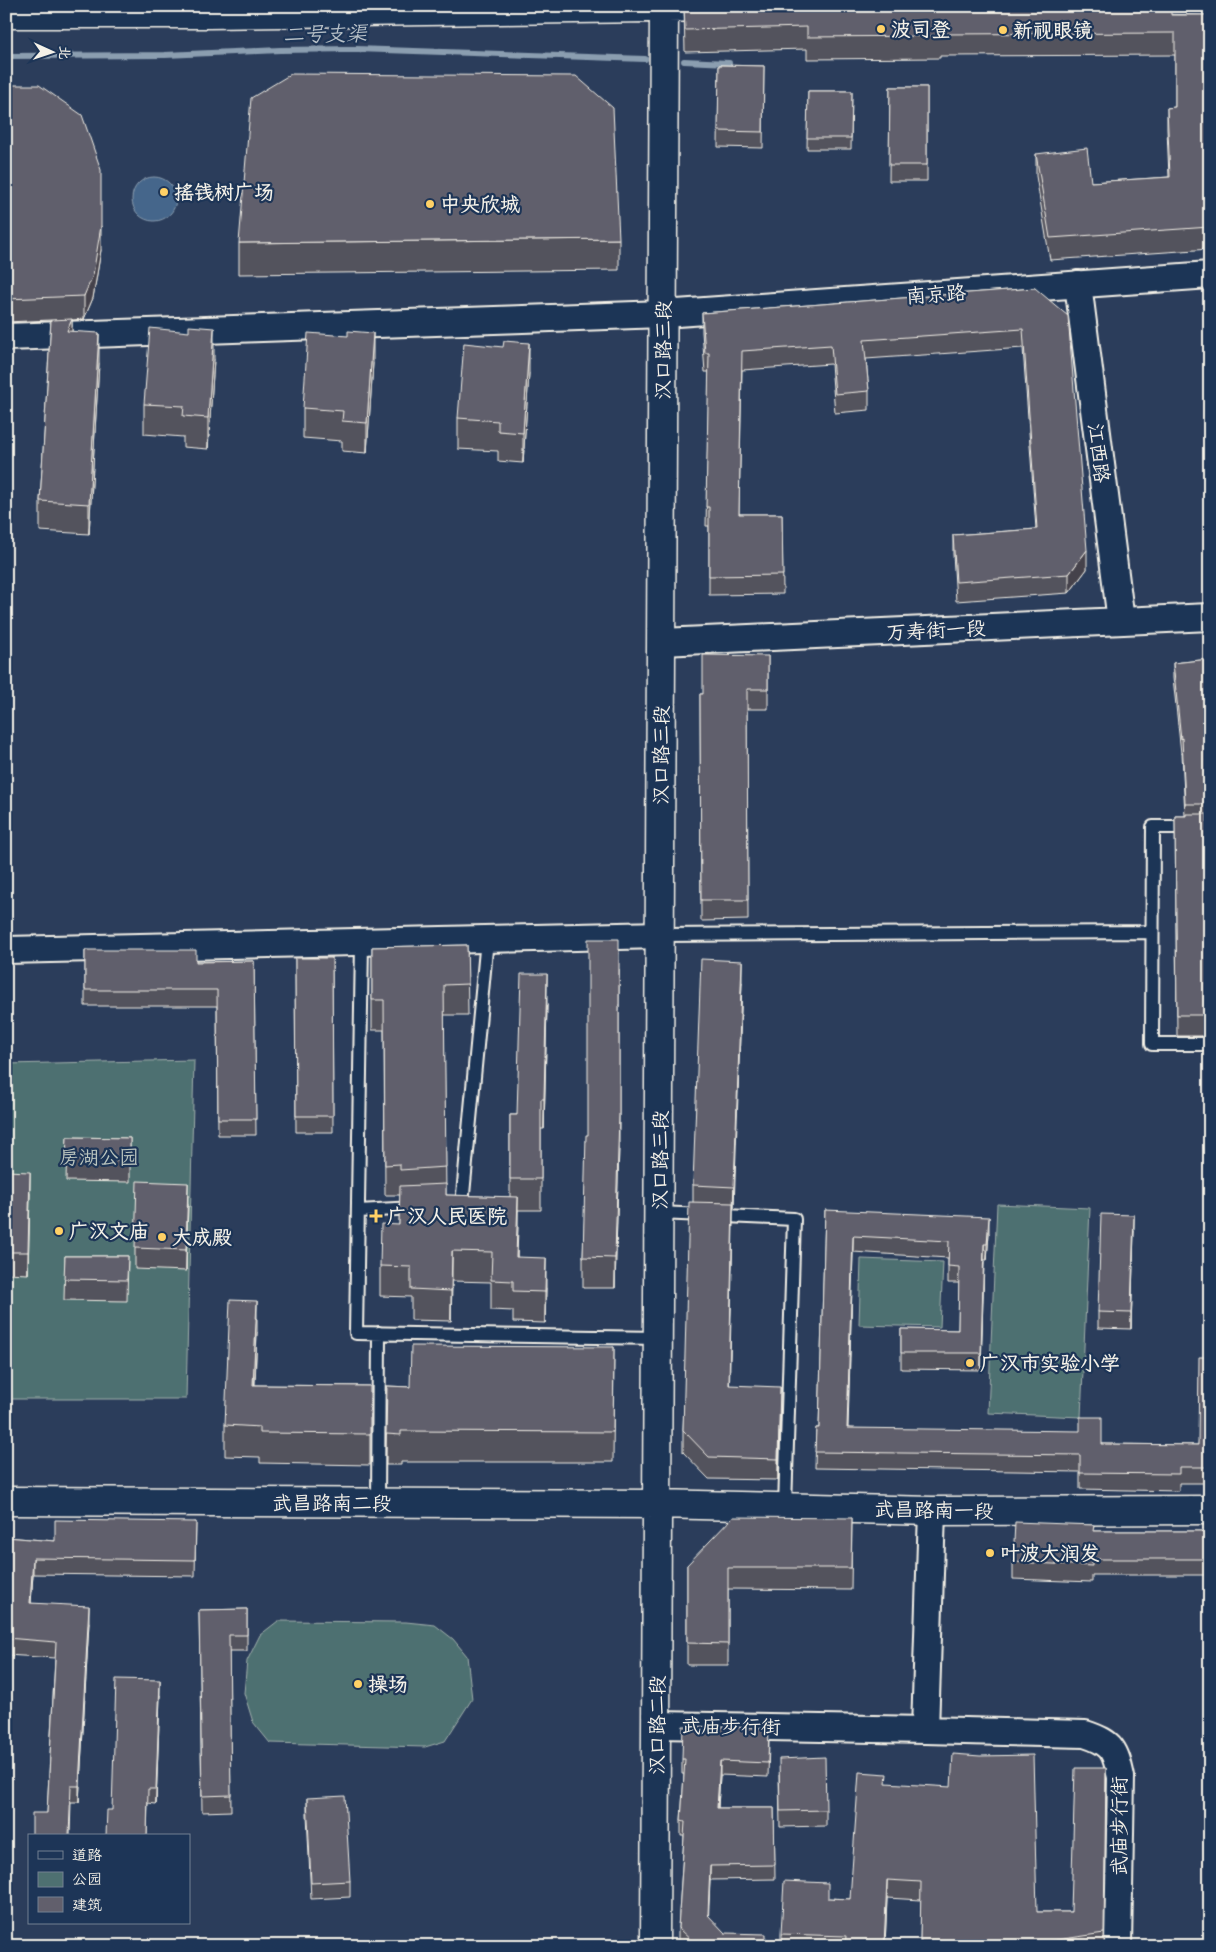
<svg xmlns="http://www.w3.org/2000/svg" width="1216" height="1952" viewBox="0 0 1216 1952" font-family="'Indie Flower','LXGW WenKai TC',sans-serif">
  <rect width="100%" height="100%" fill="#2b3d5b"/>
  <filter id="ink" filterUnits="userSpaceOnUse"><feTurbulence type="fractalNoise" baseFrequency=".02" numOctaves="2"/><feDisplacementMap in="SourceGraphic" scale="10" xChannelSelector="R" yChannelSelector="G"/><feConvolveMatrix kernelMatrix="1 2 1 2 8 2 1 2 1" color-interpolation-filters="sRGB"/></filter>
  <g filter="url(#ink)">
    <path fill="#4e7071" stroke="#a1b0ac" d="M194,1060L186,1399H6V1064Z
      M997,1204L1090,1208L1081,1417L988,1413Z
      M861,1259L943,1262L940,1327L859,1325Z
      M278,1621L406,1622L435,1625L453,1639L467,1656L472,1699L445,1741L425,1747L270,1743L253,1722L244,1693L247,1661L260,1635Z"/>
    <path fill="#45668b" stroke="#8b9eb0" d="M132 199a22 22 0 1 1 44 0a22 22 0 1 1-44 0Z"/>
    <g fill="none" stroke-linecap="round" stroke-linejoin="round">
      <path stroke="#8b9eb0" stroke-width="6" d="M6,56L165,55L280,50L356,49L645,59
        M684,61L729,63"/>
      <g stroke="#f4f1e8" stroke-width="16">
        <path id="lane" d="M1210,827H1153L1152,1044H1210
          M661,935L1152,932
          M362,942L356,1333L659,1338
          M455,1206L462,1205L487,939
          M358,1211L415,1208
          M659,1213L794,1219L785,1507
          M378,1503L379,1333"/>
      </g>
      <g stroke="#f4f1e8" stroke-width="30">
        <path id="street" d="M1078,284L1121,621
          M6,337L663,314L1210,275
          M662,642L1210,617
          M6,950L661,935
          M932,1511L925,1730L1085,1734C1113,1743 1115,1750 1121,1777L1118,1946
          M657,1725L925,1730"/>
      </g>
      <g stroke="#f4f1e8" stroke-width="31">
        <path id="secondary" d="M6,14H208L722,7
          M6,1501L658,1504L932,1511L1210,1510
          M655,1946L664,6"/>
      </g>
      <use href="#lane" stroke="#1d3557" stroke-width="12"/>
      <use href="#street" stroke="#1d3557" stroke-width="26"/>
      <use href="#secondary" stroke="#1d3557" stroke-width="28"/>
    </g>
    <path fill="#53525d" stroke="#f4f1e8" d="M684,6L1210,15V249L1050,260L1036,176V154L1091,182L1169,177L1167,129V108L1175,107V55L940,56V58L807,59V49L685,52Z
      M719,65L764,66L763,148L718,147Z
      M6,85L101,250L93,298L84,319L72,320V331L99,363L89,534L40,531V501L51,320L6,322Z
      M890,87H927V181H889Z
      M808,91H852L851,149H807Z
      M619,239V270L239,274V243Z
      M1035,288L1087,569L1069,593L956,601L953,554V535L1036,529L1023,348L866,359L869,391V410L835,413L831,364L742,370L739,514H782L783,594L709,595V526H706L709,372H705L702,332V313Z
      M503,347L529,373L523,463L498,461V451L458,449V418Z
      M214,359L208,449L183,447V437L144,434V404Z
      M373,363L367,453L342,451V441L303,438V408Z
      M768,656V709H747L748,920L701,921L700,694H703Z
      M1210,659V755H1207L1209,1036H1177L1175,816H1185L1182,753H1181L1173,678V663Z
      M467,945L468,1015H444L446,1195L510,1197V1115H517L547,1005L544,1129H541V1210H518L517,1257L546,1288L545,1323L513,1322V1311L491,1310V1282L452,1281L451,1321L411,1320V1297L380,1296V1266L399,1225L400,1195H385L384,1030H372V947Z
      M85,950L196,962L254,961L256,1135H218L217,1006H85Z
      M295,958H332L333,1132H296Z
      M742,982L733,1208L729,1385L780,1408L778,1480L709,1479L683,1452V1430L693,1202V1185Z
      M588,1135L619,1144L615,1288H583V1257Z
      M67,1137L130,1138V1182L66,1181Z
      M6,1171L30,1193L28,1274L6,1273Z
      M188,1204L186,1271L135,1269V1248Z
      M825,1210L989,1233L987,1260H984L981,1370L901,1369V1329L958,1330L959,1283H948V1258L853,1252L848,1428L1102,1444L1198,1445L1210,1357V1483H1179V1491L1080,1489V1472L815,1468L816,1428H819Z
      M1134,1231L1131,1329L1098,1328V1312Z
      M65,1256H128L127,1301L64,1300Z
      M257,1332L255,1385L370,1386V1465L260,1463V1457L225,1456V1425Z
      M614,1347L613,1462H401V1465H386L387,1386L410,1387Z
      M852,1518L851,1590L728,1589V1665H687V1565Z
      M196,1522L195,1576L33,1574L31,1603L89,1622L79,1802H71L70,1836H32L47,1813L55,1658L6,1655V1537L55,1541Z
      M1094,1531H1210V1575H1092V1582L1013,1579V1562Z
      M247,1609V1651H229L231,1811L202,1812L199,1610Z
      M160,1695L156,1804L148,1803L147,1836H106L112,1810Z
      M769,1742L768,1777L720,1775L718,1808H774L775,1879L710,1880L708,1916L725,1933L766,1946H682L678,1942V1928L684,1836H681V1821L684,1774H682V1759Z
      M1106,1768L1104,1946H920L921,1900L887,1898L885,1946H781V1934L828,1898L850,1899L887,1783L1037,1912H1071Z
      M779,1775L826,1810V1826L780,1827Z
      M307,1798L350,1881V1897L311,1899L307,1814Z"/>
    <path fill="#44424c" stroke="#f4f1e8" d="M101,226V250L93,298L84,319V296Z
      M72,319V350L67,331Z
      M214,328V359L208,449V418Z
      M99,333V363L89,534V504Z
      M373,333V363L367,453V423Z
      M529,343V373L523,463V433Z
      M1087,550V569L1069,593V574Z
      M742,961V982L734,1208V1187Z
      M619,969V1144L615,1288V1258Z
      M547,974V1005L544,1129V1099Z
      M30,1172V1193L28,1274V1252Z
      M188,1183V1204L186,1271V1250Z
      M518,1197V1228L516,1287V1257Z
      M733,1203V1224L729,1406V1385Z
      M1134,1215V1231L1131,1329V1313Z
      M989,1217V1233L987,1260V1244Z
      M853,1236V1252L847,1444V1428Z
      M984,1244V1260L981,1370V1353Z
      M452,1251V1281L451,1321V1291Z
      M546,1258V1288L545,1323V1292Z
      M257,1301V1332L253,1415V1385Z
      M780,1387V1408L778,1480V1459Z
      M33,1558V1574L30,1619V1603Z
      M89,1606V1622L79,1802V1786Z
      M160,1680V1695L156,1804V1789Z
      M720,1761V1775L717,1823V1808Z
      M710,1866V1880L708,1930V1915Z
      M887,1880V1898L885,1946H884Z"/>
    <path fill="#615f6c" stroke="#f4f1e8" d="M684,6H1171V15H1210V227L1050,238L1036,154L1087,148L1091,182L1170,177L1167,108L1175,107V33L940,34V36L807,37V27L685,30Z
      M719,65L764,66L763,132L718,131Z
      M291,74L576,76L613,108L619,239L239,243L251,98Z
      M6,85H39L82,115L101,170V226L93,275L84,296L6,299Z
      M890,87H927V165H889Z
      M808,91H852L851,138H807Z
      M1035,288L1068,316L1087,550L1069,574L956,582L953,535L1037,529L1023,329L864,340L869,391L835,394L831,345L742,351L739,514H782L783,575L709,576V507H706L709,353H705L702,313Z
      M72,319L67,331L99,333L89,504L40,501L51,320Z
      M189,326L214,328L208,418L183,416L184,406L144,404L150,328L189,332Z
      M348,331L373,333L367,423L342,421L343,411L303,408L308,333L348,336Z
      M504,341L529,343L523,433L498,431V421L458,418L464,343L503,347Z
      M703,655L768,656V689H747L748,900H701L700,694H703Z
      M1210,659V740L1207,741V804H1185L1182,738L1181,739L1173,663Z
      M1186,814H1207L1209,1015H1177L1175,816H1186Z
      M588,939H619V1114L615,1258L583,1257L586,1135H588Z
      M467,945L468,984L444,985L446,1167L400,1170V1164L385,1165L384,1000H372V947Z
      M85,950H196V962L254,961L256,1119H218L217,990H85Z
      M295,958H332L333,1116H296Z
      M701,959L742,961L734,1187L693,1185Z
      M521,974H547L544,1099H541V1179H510V1115H517Z
      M67,1137L130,1138V1161L66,1160Z
      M6,1171L30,1172L28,1252H6Z
      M137,1181L188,1183L186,1250L135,1248Z
      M446,1184V1195L518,1197L516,1257L546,1258L545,1292L513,1291V1281L491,1280L492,1252L452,1251L451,1291L411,1289V1267L380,1266L381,1224L399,1225L400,1186Z
      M689,1202L733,1203L729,1385L780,1387L778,1459L709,1457L683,1430Z
      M825,1210L989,1217L987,1244H984L981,1353H901V1329L958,1330L959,1267L948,1266L949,1241L853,1236L847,1428L1080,1431V1417H1102V1444L1198,1445L1199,1357H1210V1467H1179V1474L1080,1473V1455L815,1452L816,1428H819Z
      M1101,1214L1134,1215L1131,1313L1098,1312Z
      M65,1256H128L127,1280L64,1279Z
      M230,1300L257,1301L253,1385L370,1386V1434L260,1433V1427L225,1425Z
      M411,1346L614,1347L613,1432L401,1431V1435L386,1434L387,1386L410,1387Z
      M733,1517L852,1518L851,1568H728V1644L687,1643V1565Z
      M55,1520L196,1522L195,1560L33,1558L30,1603L89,1606L79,1786H71L69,1836H32V1813H47L56,1642L6,1638V1537L55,1541Z
      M1015,1522L1094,1525L1093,1531H1210V1559H1092V1566L1013,1562Z
      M247,1609V1635H229L231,1795L202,1796L199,1610Z
      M116,1679L160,1680L156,1789H148L147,1836H106L107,1810H112Z
      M683,1726L769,1728L768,1763L720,1761L717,1808H774L775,1865L710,1866L708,1915L725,1933L766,1934V1946H697L678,1928L685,1822L681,1821L685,1759H682Z
      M953,1754L980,1756L1033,1755L1037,1912H1071L1075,1768H1106L1104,1933L1050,1941V1943L920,1942L921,1882L887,1880L884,1946H845L846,1936L781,1934L784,1881L828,1883V1898L850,1899L859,1772L887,1774L886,1783L951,1787Z
      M825,1757L826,1810L780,1811L779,1759Z
      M345,1796L350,1881L311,1883L307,1798Z"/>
  </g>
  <g fill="#ffd166" stroke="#1d3557" stroke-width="2">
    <circle cx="881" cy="29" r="5"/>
    <circle cx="1003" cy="30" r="5"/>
    <circle cx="164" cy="192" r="5"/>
    <circle cx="430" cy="204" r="5"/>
    <path d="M373.5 1208.5h5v5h5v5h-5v5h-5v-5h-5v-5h5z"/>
    <circle cx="59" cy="1231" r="5"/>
    <circle cx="162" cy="1237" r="5"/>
    <circle cx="970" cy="1363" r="5"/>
    <circle cx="990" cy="1553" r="5"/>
    <circle cx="358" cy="1684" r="5"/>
  </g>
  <g text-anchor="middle" stroke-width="4.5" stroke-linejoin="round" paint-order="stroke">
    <g font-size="20" font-weight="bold" fill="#f4f1e8" stroke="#1d3557" text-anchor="start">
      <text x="891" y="36">波司登</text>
      <text x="1013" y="37">新视眼镜</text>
      <text x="174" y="199">摇钱树广场</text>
      <text x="440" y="211">中央欣城</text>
      <text x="387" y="1223">广汉人民医院</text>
      <text x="69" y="1238">广汉文庙</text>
      <text x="172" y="1244">大成殿</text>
      <text x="980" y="1370">广汉市实验小学</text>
      <text x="1000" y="1560">叶波大润发</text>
      <text x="368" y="1691">操场</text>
    </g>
    <g font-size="20" fill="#f4f1e8" stroke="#1d3557">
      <text transform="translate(936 294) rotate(-4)" y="7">南京路</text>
      <text transform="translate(663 350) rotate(-90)" y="7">汉口路三段</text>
      <text transform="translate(1099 453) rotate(83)" y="7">江西路</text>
      <text transform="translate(936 630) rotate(-3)" y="7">万寿街一段</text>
      <text transform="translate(661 755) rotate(-90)" y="7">汉口路三段</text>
      <text transform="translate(660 1160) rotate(-90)" y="7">汉口路三段</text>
      <text x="332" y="1510">武昌路南二段</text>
      <text transform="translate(934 1510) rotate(1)" y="7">武昌路南一段</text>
      <text transform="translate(657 1725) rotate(-90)" y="7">汉口路二段</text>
      <text transform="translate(731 1726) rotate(1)" y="7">武庙步行街</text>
      <text transform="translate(1119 1826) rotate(-90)" y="7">武庙步行街</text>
    </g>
    <g font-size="20" fill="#bac4be" stroke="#1d3557">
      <text x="99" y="1164">房湖公园</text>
    </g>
    <g font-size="21" font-style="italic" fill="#b7c0c7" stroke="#1d3557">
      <text transform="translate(325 34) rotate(-1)" y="7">二号支渠</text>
    </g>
  </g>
  <rect width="1216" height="1952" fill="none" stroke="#1d3557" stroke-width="25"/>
  <rect x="12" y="12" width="1191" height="1927" fill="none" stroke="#f4f1e8" stroke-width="2" filter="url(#ink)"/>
  <rect x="28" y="1834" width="162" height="90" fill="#1d3557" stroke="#738091"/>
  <rect x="38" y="1851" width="25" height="8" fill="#1d3557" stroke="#738091"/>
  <text x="72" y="1860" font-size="15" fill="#f4f1e8">道路</text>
  <rect x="38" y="1872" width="25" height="15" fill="#4e7071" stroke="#738091"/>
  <text x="72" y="1884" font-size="15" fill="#f4f1e8">公园</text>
  <rect x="38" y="1897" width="25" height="15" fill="#615f6c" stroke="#738091"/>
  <text x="72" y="1910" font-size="15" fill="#f4f1e8">建筑</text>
  <g transform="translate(52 52) rotate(93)" stroke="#1d3557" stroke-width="4" paint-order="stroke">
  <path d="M0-4L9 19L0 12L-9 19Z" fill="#f4f1e8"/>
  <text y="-8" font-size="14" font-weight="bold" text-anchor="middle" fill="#f4f1e8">北</text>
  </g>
</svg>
